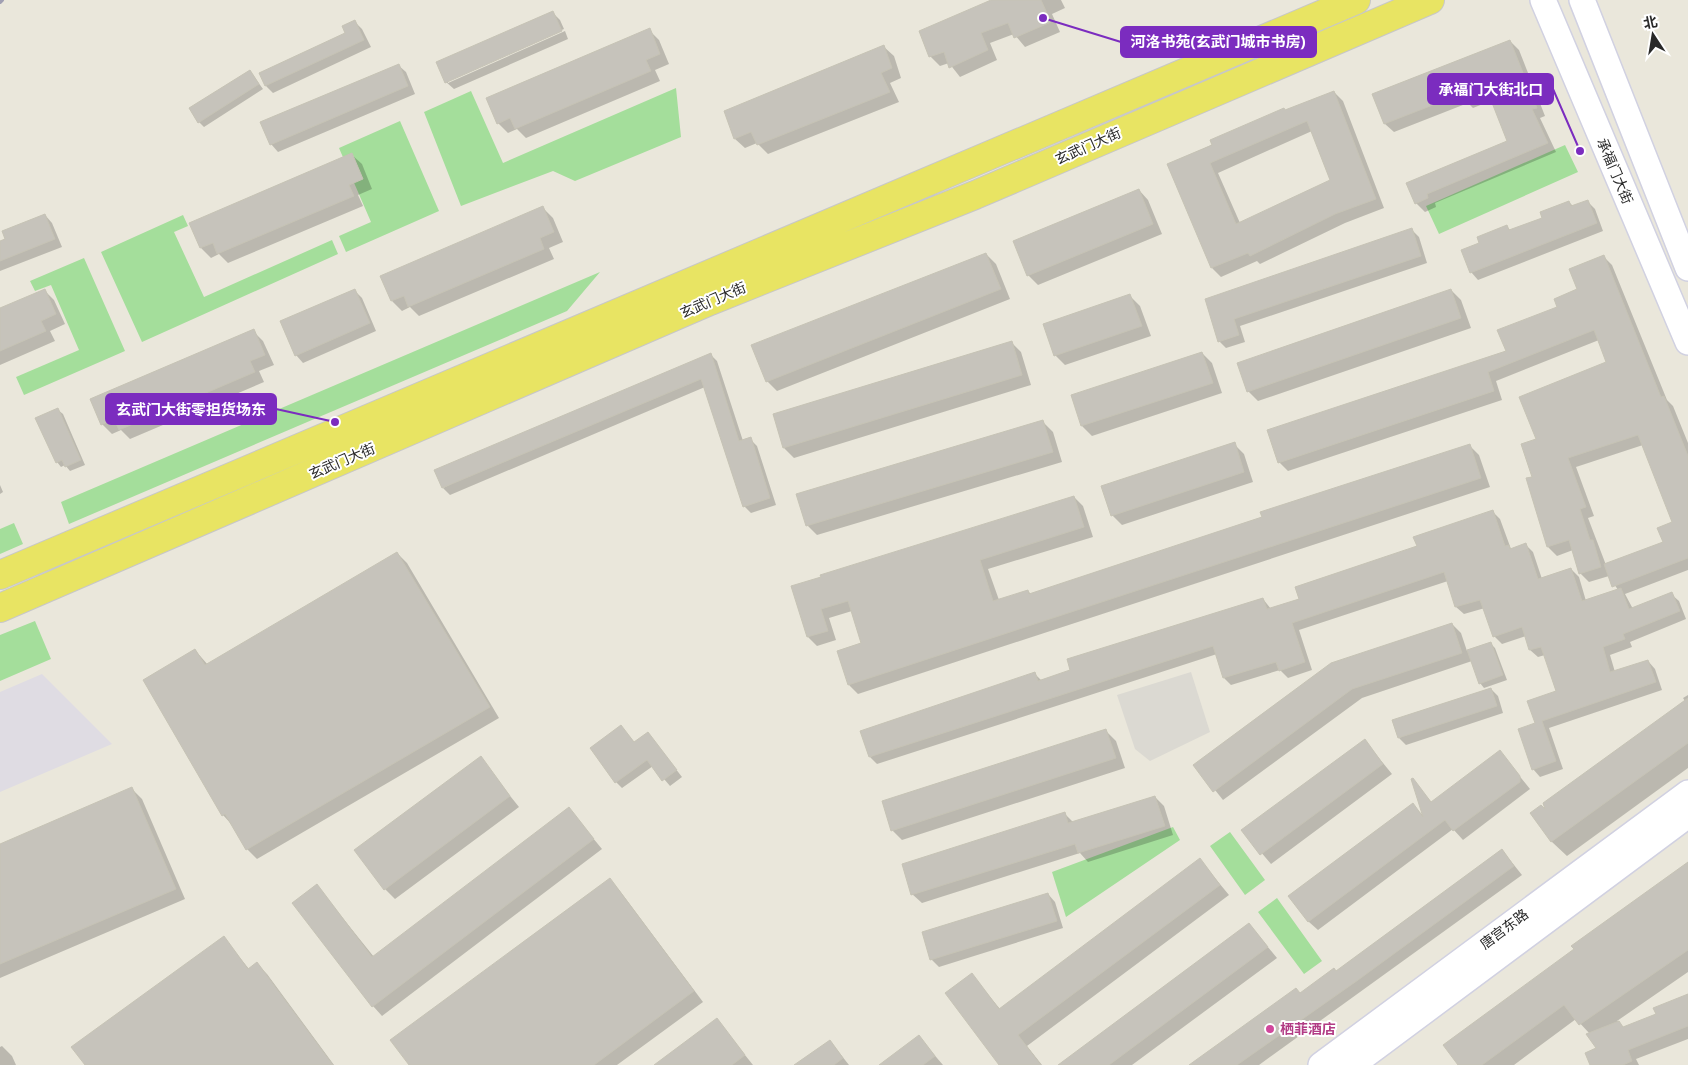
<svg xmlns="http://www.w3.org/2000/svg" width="1688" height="1065" viewBox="0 0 1688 1065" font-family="'IBM Plex Sans','Noto Sans SC',sans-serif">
  <rect width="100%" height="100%" fill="#eae7db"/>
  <path fill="#dfdce3" d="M42,674L112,744L0,792V692Z"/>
  <path fill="#a4de9b" d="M676,88L681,137L575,181L553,171L461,206L424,112L471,91L503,163Z
    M400,121L439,211L346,252L339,236L371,222L339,148Z
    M1565,145L1578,172L1439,234L1426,206Z
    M183,215L188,226L174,232L204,297L332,240L338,254L142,342L101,252Z
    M84,258L125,351L24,395L16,377L79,350L51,285L35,291L30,281Z
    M600,272L567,311L69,524L61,502Z
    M14,523L23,544L0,554V529Z
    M35,621L51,659L0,681V635Z
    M1173,827L1180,840L1066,917L1052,872Z
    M1230,832L1265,880L1245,895L1210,846Z
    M1277,898L1322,961L1304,974L1258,912Z"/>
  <path fill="#dbd9d2" d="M1191,672L1210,732L1150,761L1135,749L1117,695Z"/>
  <path fill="#0003" fill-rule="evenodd" d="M994,0H1061L1065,8L1052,14L1060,32L1025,47L1014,34L990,43L997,60L960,77L949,63L940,66L930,56Z
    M552,12L560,20L564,29L448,80V83L565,31L568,39L454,89L446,82L438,63Z
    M355,22L362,29L371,47L273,93L266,86L261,74L347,34Z
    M649,30L659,40L669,64L655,70L660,81L526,138L517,129L508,133L498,123Z
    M1510,41L1519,50L1545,116L1540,118L1556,152L1435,203L1436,207L1425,212L1416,203L1408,184L1509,142L1493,100L1473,108L1468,103L1394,132L1385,124L1374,94Z
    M884,47L894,56L901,78L890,83L899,102L768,154L757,143L745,148L735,139L725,112Z
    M398,65L406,72L415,94L278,152L271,144Z
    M250,71L263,89L204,127L199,122Z
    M1334,92L1343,101L1384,208L1345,223L1260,264L1257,261L1221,277L1212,268L1168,165L1285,111ZM1312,131L1331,181L1240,223L1218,173Z
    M352,155L362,164L372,189L358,195L363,206L228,263L219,254L211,258L201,248L191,223Z
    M1139,190L1148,200L1162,234L1038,285L1028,275Z
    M1587,201L1595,209L1603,231L1478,280L1471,272L1481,243L1507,227L1511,231L1543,219L1569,202L1574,207Z
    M543,208L553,218L563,242L549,248L554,259L419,316L410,307L402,311L392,301L382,277Z
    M45,215L52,223L62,247L0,271V242Z
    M1412,230L1419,237L1427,263L1240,326L1245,342L1226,348L1219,341L1206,300Z
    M986,254L996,264L1010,299L777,391L767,381Z
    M1603,256L1612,265L1667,400L1673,406L1688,443V570L1625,594L1633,609L1671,594L1679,601L1686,619L1630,642L1632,647L1610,655L1615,672L1648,661L1655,669L1662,690L1549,728L1563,769L1540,777L1533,769L1536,724L1557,692L1545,655L1538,657L1530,650L1526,636L1502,644L1494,636L1485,608L1464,614L1456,607L1448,581L1299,630L1312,670L1288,678L1280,670L1231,685L1224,678L1217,654L877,764L870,757L1035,674L1042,681L1263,599L1271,609L1300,599L1493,512L1500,519L1511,549L1526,545L1533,552L1542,579L1571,569L1579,577L1586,601L1618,590L1609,576L1589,582L1580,573L1573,550L1557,556L1548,547L1527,479L1533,477L1538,440L1608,363L1599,340L1496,381L1502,400L1288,471L1279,462L1507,352L1579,290ZM1643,445L1673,523L1665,542L1606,565L1588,518L1594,516L1576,467Z
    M44,290L54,300L65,324L50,331L55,341L0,365V309Z
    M354,290L362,298L376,331L303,363L296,355Z
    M1451,290L1461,300L1471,328L1258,401L1248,391Z
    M1130,296L1140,306L1151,336L1065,365L1055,355Z
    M253,331L263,341L274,365L259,371L264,382L130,439L121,430L112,434L102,424Z
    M1011,342L1021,352L1031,385L794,458L784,448L774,415Z
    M1202,353L1212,363L1222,393L1092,436L1082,426L1072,396Z
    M710,354L717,361L743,441L750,439L757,446L776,505L751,513L744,506L705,387L450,495L443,488Z
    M58,410L63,414L85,465L70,471L65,465L61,467L57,462Z
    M1043,422L1053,432L1062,462L817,535L807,525Z
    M1234,444L1244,454L1253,482L1122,525L1112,515Z
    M1470,446L1479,455L1490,487L858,694L849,685L863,644L852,611L829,618L836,640L817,646L808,637L793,587L1074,497L1083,506L1093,537L988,569L999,600L1028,591L1031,594L1263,518Z
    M0,485L3,492L0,494Z
    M397,553L407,563L499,718L257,859L247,849L233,826L223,815L195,650L208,665Z
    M1452,624L1461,633L1467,651L1490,643L1495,648L1507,680L1484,688L1480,683L1472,661L1362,698L1223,800L1195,765Z
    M1491,689L1498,696L1503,713L1406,745L1399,738Z
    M1688,695V768L1567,856L1552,842L1531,813L1547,812L1685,701L1683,698Z
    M621,727L635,743L648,733L682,777L670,786L653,766L622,788L616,782Z
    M1106,731L1116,741L1125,768L902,840L892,830Z
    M1365,741L1392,774L1271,864L1243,831Z
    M1500,752L1530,789L1463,840L1453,829L1318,930L1309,922L1290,896L1412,805L1424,816L1412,780L1432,803Z
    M480,758L519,807L395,899L385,889Z
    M132,789L142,799L185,899L0,978V845Z
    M1155,797L1164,806L1173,835L1088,862L1080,853L922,903L912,894L1065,814L1074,823Z
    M569,809L602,849L382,1016L373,1006L317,886L374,957Z
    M1502,850L1522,875L1259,1065H1191L1336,972Z
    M1200,860L1229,895L1027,1046L1042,1065H1000L972,975L1000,1009Z
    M1688,865V972L1617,1021L1624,1028L1657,1015L1688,996V1039L1636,1059L1639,1065H1591L1598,1049L1590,1034L1576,1019L1514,1065H1459Z
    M610,880L619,890L703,1002L617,1065H410Z
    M1048,894L1055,902L1063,928L939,967L931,959Z
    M1249,924L1277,958L1132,1065H1060Z
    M223,937L249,969L257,964L267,974L334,1065H86Z
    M717,1020L753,1065H656Z
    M919,1037L943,1065H881Z
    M830,1041L849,1065H796Z
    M2,1046L12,1056L16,1065H0V1047Z"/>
  <path fill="#c6c3bb" stroke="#c6c3b5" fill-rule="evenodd" d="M991,0H1041L1051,22L1014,38L1008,23L981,33L988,50L949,68L944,52L929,57L919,31Z
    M553,11L562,31L445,83L436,62Z
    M355,20L364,40L265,86L259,73L345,33L342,26Z
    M650,28L660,54L646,60L651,71L515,129L510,118L497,124L486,98Z
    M1510,40L1537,108L1532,109L1548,143L1427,194L1428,198L1415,204L1406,183L1507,141L1487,90L1463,100L1461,94L1384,124L1372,94Z
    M884,45L892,68L881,73L890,92L757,145L751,132L734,139L724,111Z
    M399,64L408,86L270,145L260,122Z
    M250,70L259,84L198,123L189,108Z
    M1334,91L1376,199L1335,214L1250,256L1248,253L1211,268L1167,164L1212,145L1210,140L1284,108L1285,110ZM1307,121L1330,180L1236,224L1210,163Z
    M352,153L363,179L349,185L354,196L217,254L213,243L200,248L189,223Z
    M1139,189L1153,224L1027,276L1013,241Z
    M1588,200L1597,223L1470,273L1461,250L1479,243L1477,237L1507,225L1509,230L1542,218L1540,212L1569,201L1571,206Z
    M543,206L554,232L540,238L544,249L408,307L404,296L391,301L380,276Z
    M45,214L55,239L0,261V241L5,239L2,231Z
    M1412,228L1421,256L1234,319L1239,335L1218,342L1205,299Z
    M986,253L1001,289L766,382L751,345Z
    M1604,255L1661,397L1664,396L1688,456V558L1612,587L1604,564L1663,542L1657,528L1672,522L1638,435L1568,458L1586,507L1580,509L1590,540H1593L1601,567L1579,574L1569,540L1547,547L1526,478L1532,477L1521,444L1536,439L1519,397L1606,362L1594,330L1488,372L1494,391L1278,463L1267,430L1506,351L1497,330L1557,307L1554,299L1577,289L1569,269Z
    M45,289L56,314L41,321L46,331L0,351V308Z
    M355,289L370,323L295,356L280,321Z
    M1451,289L1461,318L1247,392L1237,363Z
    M1130,294L1142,326L1054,356L1043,324Z
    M254,329L265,355L250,361L255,372L119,430L114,419L101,425L90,399Z
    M1012,341L1022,375L783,448L773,414Z
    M1202,352L1213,383L1081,426L1071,395Z
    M711,353L739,441L751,437L770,498L743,507L701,379L442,488L434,470Z
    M58,408L81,460L65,467L62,460L56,463L35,418Z
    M1043,420L1053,452L806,526L796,494Z
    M1235,442L1244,472L1111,516L1101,486Z
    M1470,444L1481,478L848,685L837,651L861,643L848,601L821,609L828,631L807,637L791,586L821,577L820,575L1074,496L1084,527L980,560L993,601L1028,590L1029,594L1262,517L1260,512Z
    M1493,510L1505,546L1509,545L1510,549L1526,543L1538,579L1571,568L1582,601L1621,588L1629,609L1672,592L1680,611L1623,634L1625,639L1603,647L1610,672L1648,660L1656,682L1542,721L1556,761L1532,770L1518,729L1535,723L1527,701L1556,691L1541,647L1529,650L1522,627L1493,637L1480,600L1455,607L1444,572L1292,623L1305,662L1279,671L1276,662L1223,678L1213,646L869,757L860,731L1035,672L1038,681L1070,670L1067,659L1263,598L1267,609L1299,599L1295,587L1417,546L1413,537Z
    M397,552L490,707L246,850L225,814L222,816L143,680L195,649L205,665Z
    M1452,623L1462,653L1352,689L1213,792L1193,765L1331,663Z
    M1491,642L1503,675L1479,684L1467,650Z
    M1491,688L1497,706L1398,738L1392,720Z
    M1688,698V743L1551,842L1530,813L1541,805L1545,809L1543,803Z
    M621,725L634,742L648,732L677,770L662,781L647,760L615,783L590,748Z
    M1106,729L1116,758L891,831L882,801Z
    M1365,739L1383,764L1260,855L1241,830Z
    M1500,750L1520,776V782L1453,831L1445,820L1308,922L1288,896L1413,803L1423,817L1411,779L1413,778L1431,802Z
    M481,756L510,796L384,890L354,850Z
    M132,787L176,889L0,964V844Z
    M1155,796L1165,826L1078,853L1075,844L911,895L902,864L1065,812L1068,823Z
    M569,807L594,839L372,1007L292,903L317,884L372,957Z
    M1502,849L1514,866L1358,980L1237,1065H1189L1296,988L1300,993L1334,968L1336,971Z
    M1200,858L1220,885L1018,1035L1041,1065H999L945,993L972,973L999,1009Z
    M1688,862V950L1579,1025L1564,1005L1482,1065H1458L1443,1045L1574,949L1571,946Z
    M610,878L694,991L594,1065H409L390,1040Z
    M1048,893L1057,921L930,960L922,932Z
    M1249,923L1268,947L1109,1065H1058Z
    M224,936L248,969L257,962L333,1065H85L71,1047Z
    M1688,994V1026L1628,1050L1632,1061L1623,1065H1590L1585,1053L1596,1048L1586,1034L1619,1021L1623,1027L1656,1014L1653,1008Z
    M717,1018L745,1055L732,1065H654Z
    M919,1035L935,1056L923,1065H879Z
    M830,1040L843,1058L834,1065H794Z"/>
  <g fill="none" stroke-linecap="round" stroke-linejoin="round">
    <g stroke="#d1d1e1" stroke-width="28">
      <path id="minor" d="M1543,0L1688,342
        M1582,0L1688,268
        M1321,1065L1688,793
        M1352,1065L1688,815"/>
    </g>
    <g stroke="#c7c7c7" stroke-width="30">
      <path id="major" d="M0,575L1356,0
        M0,608L710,301L975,195L1430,0"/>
    </g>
    <use href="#minor" stroke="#fff" stroke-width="25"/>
    <use href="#major" stroke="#e8e463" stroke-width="28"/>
    <path stroke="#a09fb2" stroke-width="4" d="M0,2L2,0"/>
  </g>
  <circle fill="#d1479c" stroke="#fff" stroke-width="2" cx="1270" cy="1029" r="5"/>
  <g text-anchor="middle" stroke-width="4" stroke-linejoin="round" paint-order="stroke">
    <g font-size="14" fill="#292929" stroke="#fff">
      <text transform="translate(1088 146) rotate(-24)" y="5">玄武门大街</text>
      <text transform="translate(1615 171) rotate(67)" y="5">承福门大街</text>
      <text transform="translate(713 300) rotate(-23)" y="5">玄武门大街</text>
      <text transform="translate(342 461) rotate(-23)" y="5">玄武门大街</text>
      <text transform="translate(1504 929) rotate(-37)" y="5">唐宫东路</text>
    </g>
    <g font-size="14" font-weight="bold" fill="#b23c85" stroke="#fff" text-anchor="start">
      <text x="1280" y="1034">栖菲酒店</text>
    </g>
  </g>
  <path fill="none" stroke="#7b2cbf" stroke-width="2" d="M1043 18L1121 42M1580 151L1553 89M335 422L276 409"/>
  <g fill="#7b2cbf" stroke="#fff" stroke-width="2">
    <circle cx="1043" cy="18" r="5"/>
    <circle cx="1580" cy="151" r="5"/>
    <circle cx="335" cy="422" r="5"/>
  </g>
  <g fill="#7b2cbf" stroke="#7b2cbf" stroke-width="2">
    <rect x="1121" y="27" width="195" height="30" rx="5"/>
    <rect x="1428" y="74" width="125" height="30" rx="5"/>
    <rect x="106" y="394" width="170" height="30" rx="5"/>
  </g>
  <g font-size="15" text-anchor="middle" font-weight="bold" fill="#fff">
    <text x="1218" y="47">河洛书苑(玄武门城市书房)</text>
    <text x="1491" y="95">承福门大街北口</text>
    <text x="191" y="415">玄武门大街零担货场东</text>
  </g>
  <g transform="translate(1653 35) rotate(348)" stroke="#ffffff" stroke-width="4" paint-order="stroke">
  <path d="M0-4L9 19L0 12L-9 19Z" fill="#292929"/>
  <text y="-8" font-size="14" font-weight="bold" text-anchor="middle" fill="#292929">北</text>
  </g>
</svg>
